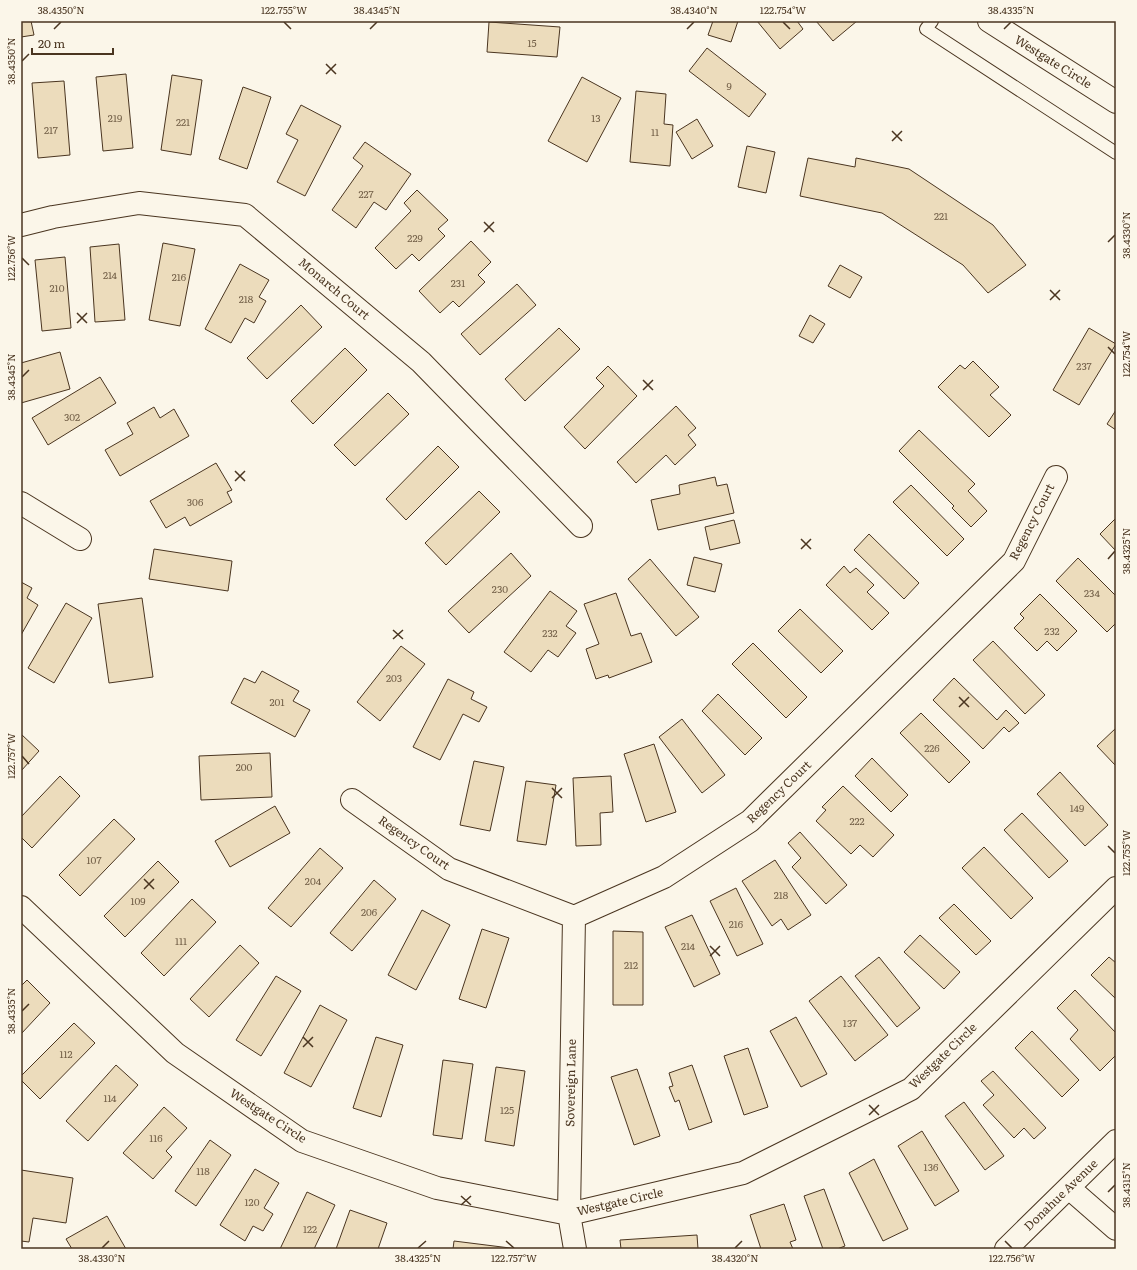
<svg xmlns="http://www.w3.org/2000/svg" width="1137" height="1270" viewBox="0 0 1137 1270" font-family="Literata,serif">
  <rect width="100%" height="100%" fill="#fbf6e9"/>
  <path fill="#ecdcbc" stroke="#4a3520" d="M21,21H31L34,35L21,37Z
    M713,21H738L731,42L708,35Z
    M757,21H797L803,29L780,49Z
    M816,21H857L833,41Z
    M489,22L560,27L557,57L487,52Z
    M707,48L766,94L749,117L689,71Z
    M126,74L133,148L103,151L96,77Z
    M172,75L202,80L191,155L161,150Z
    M582,77L621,98L587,162L548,141Z
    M64,81L70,155L38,158L32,83Z
    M243,87L271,97L247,169L219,159Z
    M636,91L666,94L664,124L673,125L670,166L630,162Z
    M301,105L341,126L305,196L277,182L298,140L286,134Z
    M697,119L713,146L692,159L676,132Z
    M365,142L411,174L386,210L374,202L356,228L332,210L363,166L353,158Z
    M747,146L775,152L766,193L738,187Z
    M808,158L855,167L856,158L909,169L993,225L1026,265L988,293L963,265L882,213L800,196Z
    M417,190L448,220L438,229L445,236L419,261L412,254L396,269L375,248L411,211L404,203Z
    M471,241L491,262L478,275L485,282L459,307L453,301L440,313L419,291Z
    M163,243L195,249L180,326L149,320Z
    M119,244L125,320L95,322L90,247Z
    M65,257L71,328L42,331L35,260Z
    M240,264L269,280L259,297L266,301L254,323L245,318L231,343L205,329Z
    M840,265L862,277L850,298L828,286Z
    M517,284L536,305L480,355L461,334Z
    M301,305L322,327L267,379L247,358Z
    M810,315L825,324L813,343L799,336Z
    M559,328L580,349L525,401L505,379Z
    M1089,328L1116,344L1079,405L1053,390Z
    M345,348L367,370L313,424L291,401Z
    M60,352L70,389L21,403V363Z
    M973,361L999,387L990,395L1011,415L989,437L938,387L960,365L965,369Z
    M608,366L637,396L585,449L564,427L604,386L596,378Z
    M100,377L116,403L48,445L32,418Z
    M388,393L409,414L355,466L334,445Z
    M676,406L696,428L688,435L696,445L675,465L666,455L636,483L617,462Z
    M154,407L160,418L174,409L189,436L120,476L105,450L133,434L127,423Z
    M1116,410V430L1107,424Z
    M919,430L975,484L968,491L987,511L971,527L952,508L954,506L899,451Z
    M438,446L459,467L406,520L386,499Z
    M216,463L232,490L227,492L232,502L190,526L185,517L166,528L150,501Z
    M715,477L717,486L727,484L734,513L658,530L651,500L680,494L679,485Z
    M911,485L964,539L947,556L893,502Z
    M479,491L500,512L446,565L425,543Z
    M1116,518V551L1100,534Z
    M734,520L740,543L710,550L705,527Z
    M869,534L919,583L904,599L854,550Z
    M154,549L232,561L228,591L149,579Z
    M511,553L531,576L469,633L448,611Z
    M694,557L722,564L715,592L687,585Z
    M1078,558L1116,596V623L1107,632L1056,581Z
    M650,559L699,617L676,636L628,579Z
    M844,566L850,573L856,568L874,585L867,592L889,613L872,630L826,585Z
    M21,582L32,588L27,598L38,605L21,635Z
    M550,591L577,611L566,626L576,633L558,657L548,650L531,672L504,652Z
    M616,593L631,636L641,633L652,662L609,678L608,675L596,679L586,649L599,644L584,604Z
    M1040,594L1077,631L1057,651L1047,641L1037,651L1014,628L1024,618L1020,614Z
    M142,598L153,677L109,683L98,604Z
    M66,603L92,618L54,683L28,668Z
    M800,609L843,651L821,673L778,631Z
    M993,641L1045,695L1025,714L973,660Z
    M753,643L807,697L786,718L732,664Z
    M401,646L425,664L380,721L357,702Z
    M262,671L299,691L293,701L310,710L295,737L231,703L244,678L255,683Z
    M954,678L997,720L1006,710L1019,723L1009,732L1004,727L983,749L933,700Z
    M448,679L474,692L471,699L487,707L479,722L463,714L440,760L413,747Z
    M718,694L762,738L745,755L702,711Z
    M921,713L970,762L949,783L900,733Z
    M682,719L725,775L702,793L659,737Z
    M1116,728V766L1097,746Z
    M21,734L39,751L21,771Z
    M654,744L676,812L646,822L624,754Z
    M270,753L272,797L201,800L199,756Z
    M872,758L908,795L891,812L855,776Z
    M474,761L504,767L490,831L460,825Z
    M1060,772L1108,825L1085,846L1037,794Z
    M60,776L80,796L32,848L21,837V817Z
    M611,776L613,812L600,813L601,845L576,846L573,778Z
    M526,781L556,785L546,845L517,841Z
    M843,786L894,835L873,857L860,845L851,854L816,821L826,810L822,807Z
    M275,806L290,833L230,867L215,841Z
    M1022,813L1068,861L1049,878L1004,830Z
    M114,819L135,839L80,896L59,875Z
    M800,832L847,885L826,904L792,867L801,858L788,843Z
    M984,847L1033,898L1011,919L962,868Z
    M320,848L343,868L291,927L268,908Z
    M775,860L811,915L788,930L781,919L772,926L742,881Z
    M158,861L179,882L125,937L104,916Z
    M374,880L396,899L352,951L330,933Z
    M736,888L763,944L737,956L710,901Z
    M192,899L216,922L164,976L141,953Z
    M954,904L991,941L976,955L939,918Z
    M422,910L450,925L416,990L388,975Z
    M692,915L720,974L694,987L665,927Z
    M482,929L509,938L486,1008L459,999Z
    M613,931L643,932V1005H613Z
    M920,935L960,972L944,989L904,952Z
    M240,945L259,963L209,1017L190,999Z
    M879,957L920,1008L897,1027L855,976Z
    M1109,957L1116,963V999L1091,975Z
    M276,976L301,991L261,1056L236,1040Z
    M841,976L888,1035L855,1061L809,1001Z
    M27,980L50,1003L21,1034V986Z
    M1075,990L1116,1033V1055L1100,1071L1070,1039L1078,1030L1057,1008Z
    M320,1005L347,1020L311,1087L284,1073Z
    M796,1017L827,1074L801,1087L770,1031Z
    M74,1023L95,1043L40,1099L21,1080V1076Z
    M1032,1031L1079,1080L1062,1097L1015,1048Z
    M376,1037L403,1045L381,1117L353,1108Z
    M748,1048L768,1107L744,1115L724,1056Z
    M443,1060L473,1064L462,1139L433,1135Z
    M116,1065L138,1085L88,1141L66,1121Z
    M692,1065L712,1122L689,1130L679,1100L675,1102L669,1087L673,1086L669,1073Z
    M496,1067L525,1071L514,1146L485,1141Z
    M637,1069L660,1136L634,1145L611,1077Z
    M993,1071L1046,1128L1034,1139L1024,1128L1014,1138L983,1105L994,1095L981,1081Z
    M964,1102L1004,1156L985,1170L945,1116Z
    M164,1107L187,1128L166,1151L172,1157L153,1179L123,1153Z
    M922,1131L959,1191L935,1206L898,1146Z
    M210,1140L231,1155L196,1206L175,1191Z
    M874,1159L908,1229L883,1241L849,1173Z
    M255,1169L279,1183L264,1208L273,1214L263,1231L253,1226L245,1241L220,1225Z
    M21,1170L73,1178L66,1223L33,1218L29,1242L21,1241Z
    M824,1189L845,1246L837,1249H823L804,1196Z
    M307,1192L335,1205L314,1249H280Z
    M784,1204L796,1240L790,1242L793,1249H761L750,1215Z
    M350,1210L387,1223L378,1249H336Z
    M107,1216L126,1249H72L66,1239Z
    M697,1235L698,1249H621L620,1240Z
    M454,1241L518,1249H453Z"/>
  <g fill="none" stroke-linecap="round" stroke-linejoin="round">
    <g stroke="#4a3520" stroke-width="14">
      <path id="lane" d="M932,21L926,29L1116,153"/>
    </g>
    <g stroke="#4a3520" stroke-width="24">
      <path id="street" d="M989,21L1116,102
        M21,225L53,217L139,203L245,215L421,362L581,526
        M21,503L80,539
        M352,800L449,869L574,917L664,877L750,821L1014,561L1056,477
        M21,907L175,1053L302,1141L437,1188L569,1214L743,1173L911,1089L1116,888
        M574,917L569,1214L575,1249
        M1069,1188L1116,1229
        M1006,1249L1116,1141"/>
    </g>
    <use href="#lane" stroke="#fbf6e9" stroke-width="12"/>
    <use href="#street" stroke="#fbf6e9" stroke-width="22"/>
  </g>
  <path fill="none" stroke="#4a3520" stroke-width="1.5" d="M284,22L291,29M783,22L790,29M54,29L61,22M370,29L377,22M687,29L694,22M1004,29L1011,22M22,61L29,54M326,64L336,74M326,74L336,64M892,131L902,141M892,141L902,131M484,222L494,232M484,232L494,222M1108,242L1115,235M22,258L29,265M1050,290L1060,300M1050,300L1060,290M77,313L87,323M77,323L87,313M1108,347L1115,354M22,377L29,370M643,380L653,390M643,390L653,380M235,471L245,481M235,481L245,471M801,539L811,549M801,549L811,539M1108,559L1115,551M393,630L403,639M393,639L403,630M959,697L969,707M959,707L969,697M22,756L29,764M552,788L562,798M552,798L562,788M1108,846L1115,853M144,879L154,889M144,889L154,879M710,946L720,956M710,956L720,946M22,1011L29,1004M303,1037L313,1047M303,1047L313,1037M869,1105L879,1115M869,1115L879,1105M1108,1192L1115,1185M461,1196L471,1205M461,1205L471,1196M506,1241L514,1248M1005,1241L1012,1248M102,1248L109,1241M418,1248L426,1241M735,1248L742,1241"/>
  <g text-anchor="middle" stroke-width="3" stroke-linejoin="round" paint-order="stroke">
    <g font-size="10" fill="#725f47">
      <text x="532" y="47">15</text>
      <text x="729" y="90">9</text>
      <text x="115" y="122">219</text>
      <text x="596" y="122">13</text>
      <text x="183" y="126">221</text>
      <text x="51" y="134">217</text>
      <text x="655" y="136">11</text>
      <text x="366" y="198">227</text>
      <text x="941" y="220">221</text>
      <text x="415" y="242">229</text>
      <text x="110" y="279">214</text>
      <text x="179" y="281">216</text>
      <text x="458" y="287">231</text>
      <text x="57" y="292">210</text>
      <text x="246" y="303">218</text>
      <text x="1084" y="370">237</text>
      <text x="72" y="421">302</text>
      <text x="195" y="506">306</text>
      <text x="500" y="593">230</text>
      <text x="1092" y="597">234</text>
      <text x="1052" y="635">232</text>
      <text x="550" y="637">232</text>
      <text x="394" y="682">203</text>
      <text x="277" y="706">201</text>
      <text x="932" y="752">226</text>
      <text x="244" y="771">200</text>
      <text x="1077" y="812">149</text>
      <text x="857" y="825">222</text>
      <text x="94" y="864">107</text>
      <text x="313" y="885">204</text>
      <text x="781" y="899">218</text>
      <text x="138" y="905">109</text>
      <text x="369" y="916">206</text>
      <text x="736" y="928">216</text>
      <text x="181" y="945">111</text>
      <text x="688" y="950">214</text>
      <text x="631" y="969">212</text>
      <text x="850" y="1027">137</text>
      <text x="66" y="1058">112</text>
      <text x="110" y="1102">114</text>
      <text x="507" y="1114">125</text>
      <text x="156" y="1142">116</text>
      <text x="931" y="1171">136</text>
      <text x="203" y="1175">118</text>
      <text x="252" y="1206">120</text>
      <text x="310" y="1233">122</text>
    </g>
    <g font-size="12" fill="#4a3520" stroke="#fbf6e9">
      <text transform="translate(1053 62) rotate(32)" y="4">Westgate Circle</text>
      <text transform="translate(334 289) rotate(40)" y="4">Monarch Court</text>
      <text transform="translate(1032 522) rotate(-63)" y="4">Regency Court</text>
      <text transform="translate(779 792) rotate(-44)" y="4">Regency Court</text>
      <text transform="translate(414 843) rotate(35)" y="4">Regency Court</text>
      <text transform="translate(943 1056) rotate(-44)" y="4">Westgate Circle</text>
      <text transform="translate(571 1083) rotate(-89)" y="4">Sovereign Lane</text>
      <text transform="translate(268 1116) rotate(33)" y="4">Westgate Circle</text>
      <text transform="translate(1061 1195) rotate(-44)" y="4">Donahue Avenue</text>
      <text transform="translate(620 1202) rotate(-13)" y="4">Westgate Circle</text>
    </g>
  </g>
  <rect width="1137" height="1270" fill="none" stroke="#fbf6e9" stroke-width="44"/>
  <path d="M32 48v6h81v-6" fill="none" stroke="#4a3520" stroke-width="2"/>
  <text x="38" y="48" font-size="12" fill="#4a3520" stroke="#fbf6e9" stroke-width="3" paint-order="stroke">20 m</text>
  <rect x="22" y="22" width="1093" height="1226" fill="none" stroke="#4a3520" stroke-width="1.5"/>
  <g font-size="10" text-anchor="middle" fill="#4a3520">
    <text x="61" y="14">38.4350°N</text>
    <text x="284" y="14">122.755°W</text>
    <text x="377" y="14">38.4345°N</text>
    <text x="694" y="14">38.4340°N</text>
    <text x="783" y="14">122.754°W</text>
    <text x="1011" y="14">38.4335°N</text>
    <text transform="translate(11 61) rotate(-90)" y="4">38.4350°N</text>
    <text transform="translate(1126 235) rotate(-90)" y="4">38.4330°N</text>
    <text transform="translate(11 258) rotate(-90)" y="4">122.756°W</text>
    <text transform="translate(1126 354) rotate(-90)" y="4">122.754°W</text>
    <text transform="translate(11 377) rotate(-90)" y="4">38.4345°N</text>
    <text transform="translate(1126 551) rotate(-90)" y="4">38.4325°N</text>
    <text transform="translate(11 756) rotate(-90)" y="4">122.757°W</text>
    <text transform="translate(1126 853) rotate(-90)" y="4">122.755°W</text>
    <text transform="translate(11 1011) rotate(-90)" y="4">38.4335°N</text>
    <text transform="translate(1126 1185) rotate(-90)" y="4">38.4315°N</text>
    <text x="102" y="1262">38.4330°N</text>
    <text x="418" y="1262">38.4325°N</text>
    <text x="514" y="1262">122.757°W</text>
    <text x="735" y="1262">38.4320°N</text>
    <text x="1012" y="1262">122.756°W</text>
  </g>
</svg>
